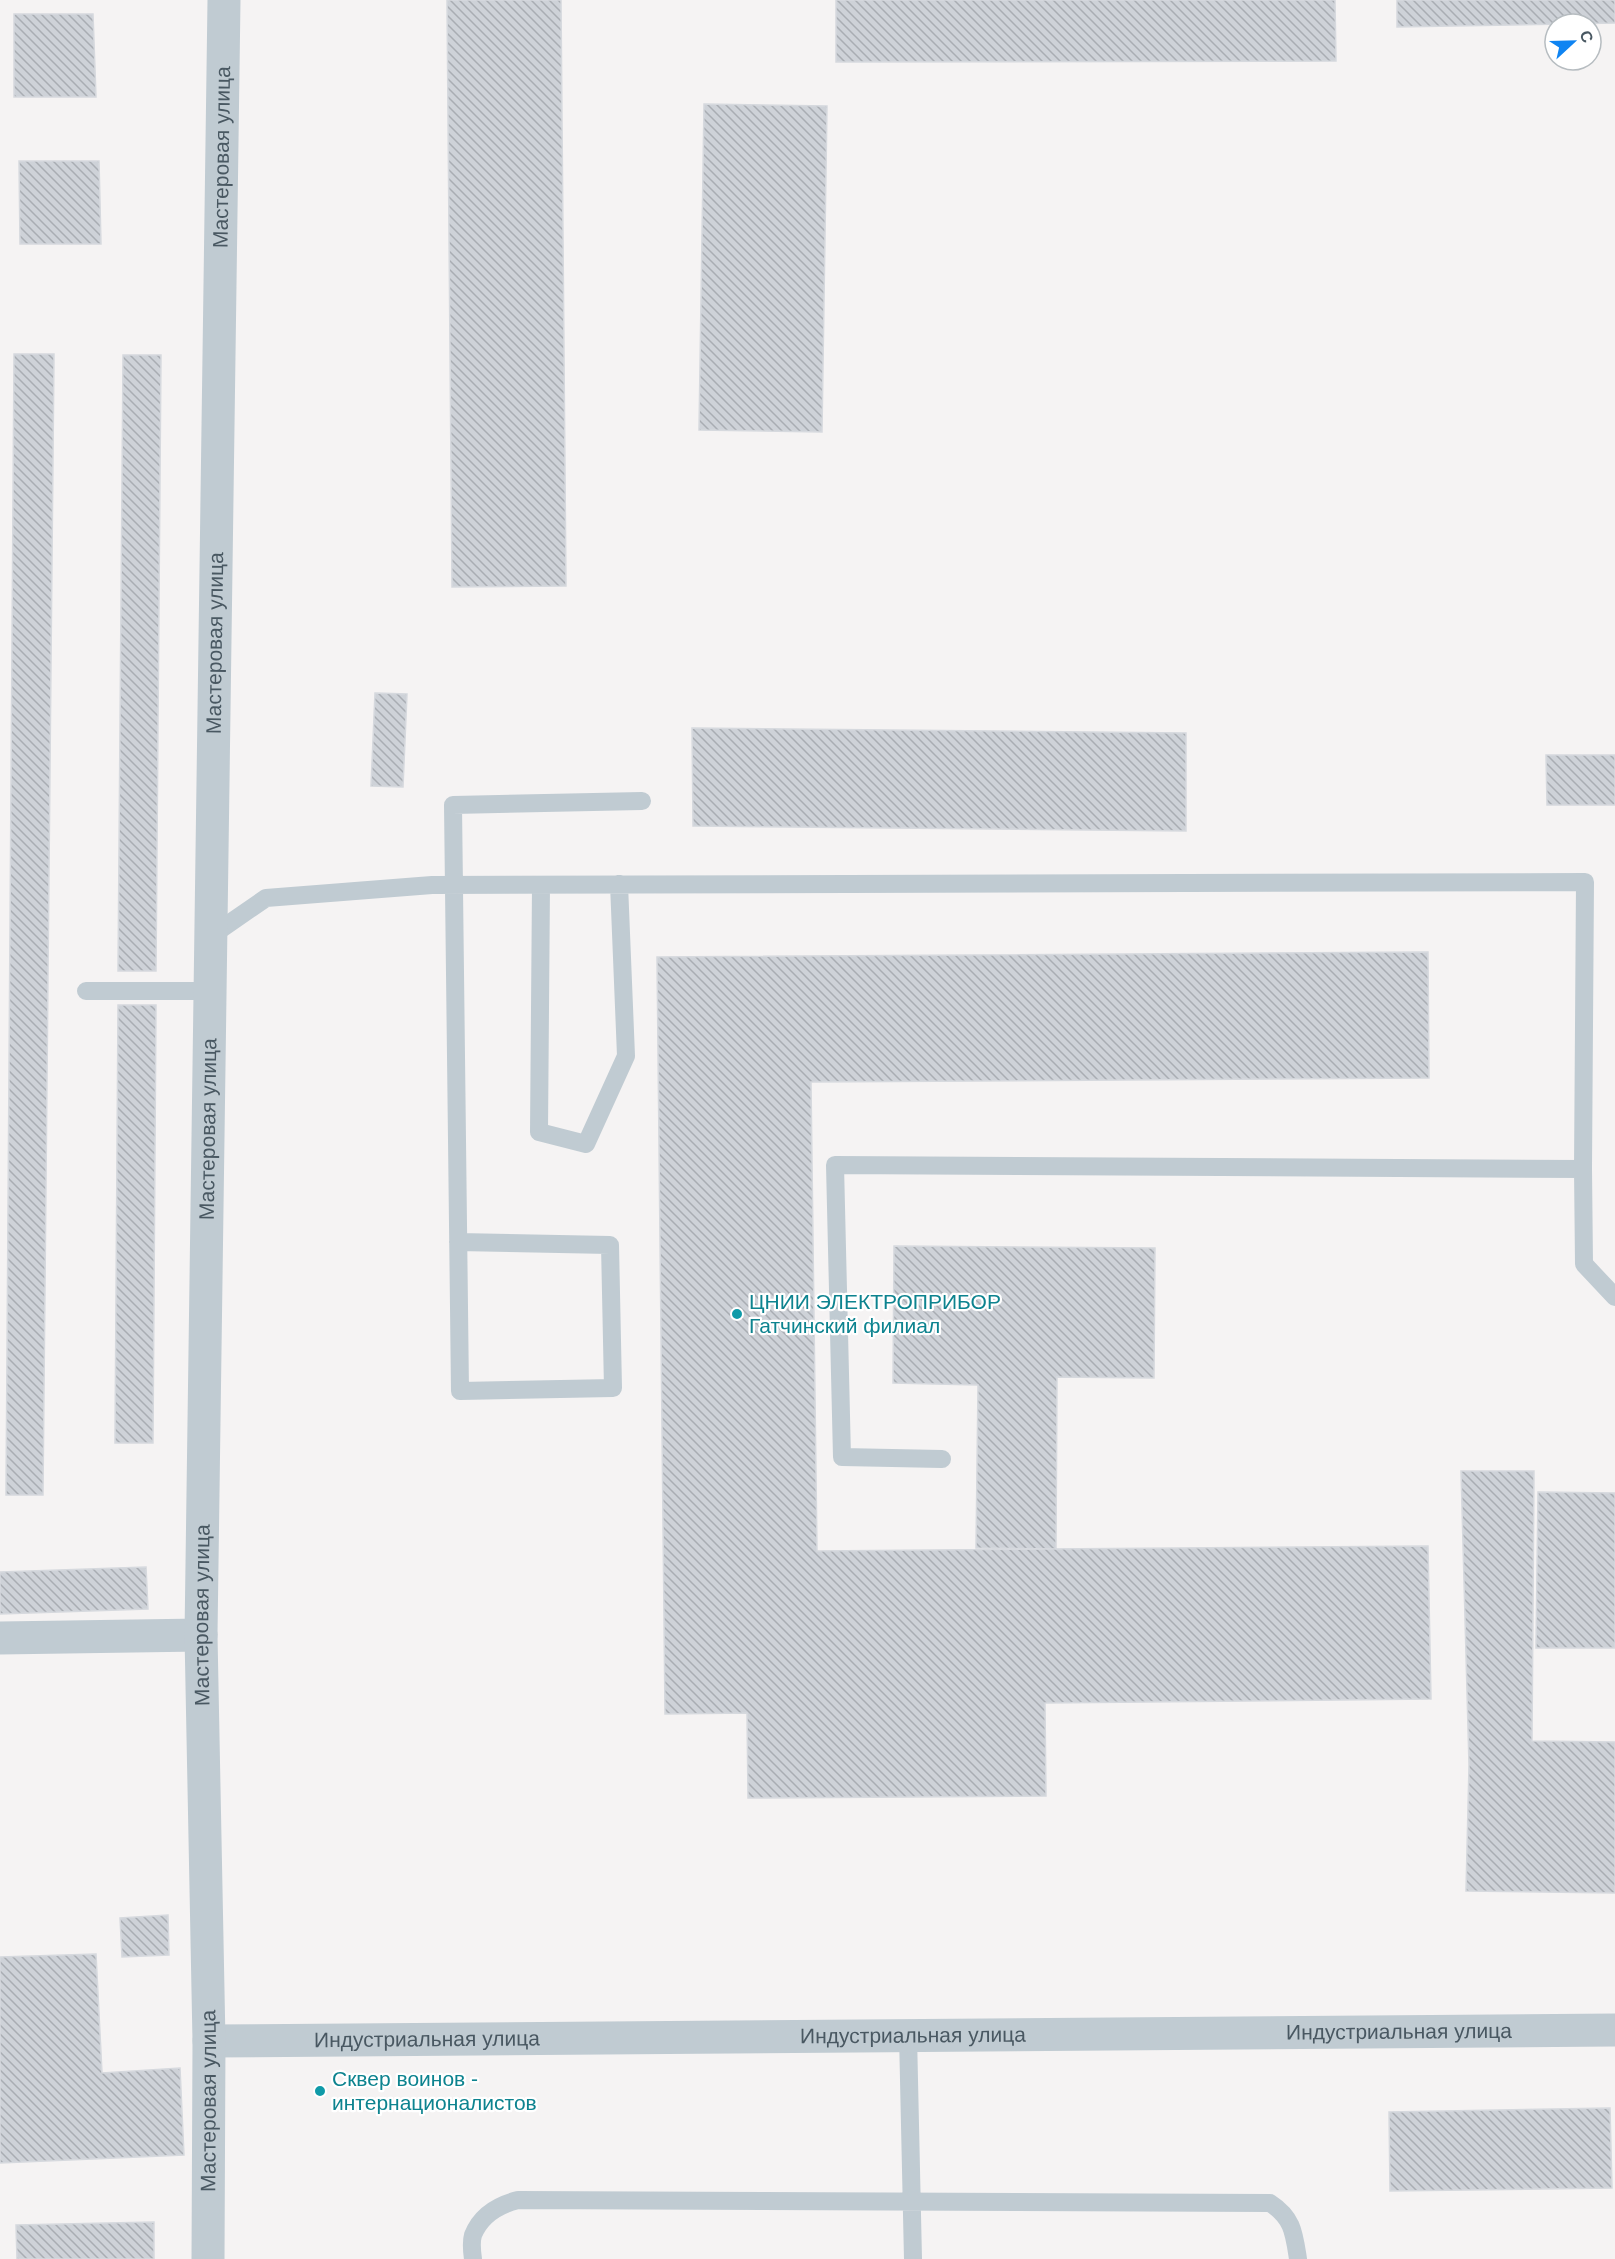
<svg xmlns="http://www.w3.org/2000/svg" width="1615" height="2259" viewBox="0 0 1615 2259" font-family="Helvetica,sans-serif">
  <defs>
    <pattern id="building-back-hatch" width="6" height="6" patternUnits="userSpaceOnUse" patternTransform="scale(1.5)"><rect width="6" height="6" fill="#ced2d8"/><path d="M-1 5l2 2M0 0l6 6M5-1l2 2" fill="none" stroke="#a9adb3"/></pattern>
  </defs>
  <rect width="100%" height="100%" fill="#f5f3f3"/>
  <path fill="url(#building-back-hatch)" stroke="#d6d9de" stroke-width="1.5" d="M447,0H561L566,586L452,587Z
    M836,0H1335L1336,61L836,62Z
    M1397,0H1615V23L1397,27Z
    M14,14H93L96,97H14Z
    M704,104L827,106L822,432L699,430Z
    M19,161H99L101,244H20Z
    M14,354H54L43,1495H6Z
    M123,355H161L156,971H118Z
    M375,693L407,694L403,787L371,786Z
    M692,728L1186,733V831L693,826Z
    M1546,755H1615V805H1547Z
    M1428,952L1429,1078L811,1082L817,1551L1428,1546L1431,1699L1045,1703L1046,1796L748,1798L747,1713L665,1714L657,957Z
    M118,1005H156L153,1443H115Z
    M894,1246L1155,1248L1154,1378L1057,1377L1056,1549L976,1548L978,1385L893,1383Z
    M1461,1471H1534L1532,1741L1615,1742V1893L1466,1891L1469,1765Z
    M1538,1492L1615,1493V1648H1536Z
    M146,1567L148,1609L0,1614V1572Z
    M168,1915L169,1955L122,1957L120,1918Z
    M96,1954L102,2073L180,2068L184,2155L0,2163V1957Z
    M1610,2108L1612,2188L1390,2191L1389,2112Z
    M154,2222V2259H17L16,2225Z"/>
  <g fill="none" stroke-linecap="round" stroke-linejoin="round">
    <path stroke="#c0cbd2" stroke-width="18" d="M541,885L539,1132L586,1144L626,1056L619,884
      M211,936L266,898L432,885L1585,882L1583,1169L835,1165L842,1457L942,1459
      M86,991H210
      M1583,1169L1584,1264L1615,1297
      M458,1242L610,1245L613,1388L460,1391L453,805L642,801
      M908,2035L913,2259
      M473,2259C472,2252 471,2242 473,2235C481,2215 498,2205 518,2200L1270,2203C1293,2218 1294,2233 1298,2259"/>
    <g stroke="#c0cbd2" stroke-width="33">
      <path d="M0,1638L201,1635"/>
      <path id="s1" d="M209,2041L1615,2030"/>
      <path id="s2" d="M208,2259L209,2041L201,1635L224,0"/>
    </g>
  </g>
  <g fill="#0f9aa8" stroke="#fff" stroke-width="2">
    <circle cx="737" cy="1314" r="6"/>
    <circle cx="320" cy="2091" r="6"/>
  </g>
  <g text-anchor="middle" stroke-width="4.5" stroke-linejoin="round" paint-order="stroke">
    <g font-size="21" fill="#495862" stroke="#fff">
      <text dy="7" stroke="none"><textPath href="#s2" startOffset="2102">Мастеровая улица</textPath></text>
      <text dy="7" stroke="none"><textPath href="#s2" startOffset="1616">Мастеровая улица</textPath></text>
      <text dy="7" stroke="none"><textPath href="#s2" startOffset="1130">Мастеровая улица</textPath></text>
      <text dy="7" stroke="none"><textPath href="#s2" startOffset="644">Мастеровая улица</textPath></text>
      <text dy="7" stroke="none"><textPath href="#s1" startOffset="1190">Индустриальная улица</textPath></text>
      <text dy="7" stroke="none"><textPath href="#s1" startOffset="704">Индустриальная улица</textPath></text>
      <text dy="7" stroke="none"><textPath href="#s1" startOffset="218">Индустриальная улица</textPath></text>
      <text dy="7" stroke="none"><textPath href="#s2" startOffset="158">Мастеровая улица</textPath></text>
    </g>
    <g font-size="21" fill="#0d838f" stroke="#fff" text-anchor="start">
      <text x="749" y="1309">ЦНИИ ЭЛЕКТРОПРИБОР<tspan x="749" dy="24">Гатчинский филиал</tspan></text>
      <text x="332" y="2086">Сквер воинов -<tspan x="332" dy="24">интернационалистов</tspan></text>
    </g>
  </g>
  <g transform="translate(1573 42) rotate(68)"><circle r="28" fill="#ffffff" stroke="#b6bcc0" stroke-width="1.5"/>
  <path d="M0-4.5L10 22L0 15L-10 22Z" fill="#0f84f2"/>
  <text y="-9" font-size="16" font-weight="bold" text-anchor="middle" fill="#495862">С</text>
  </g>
</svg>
